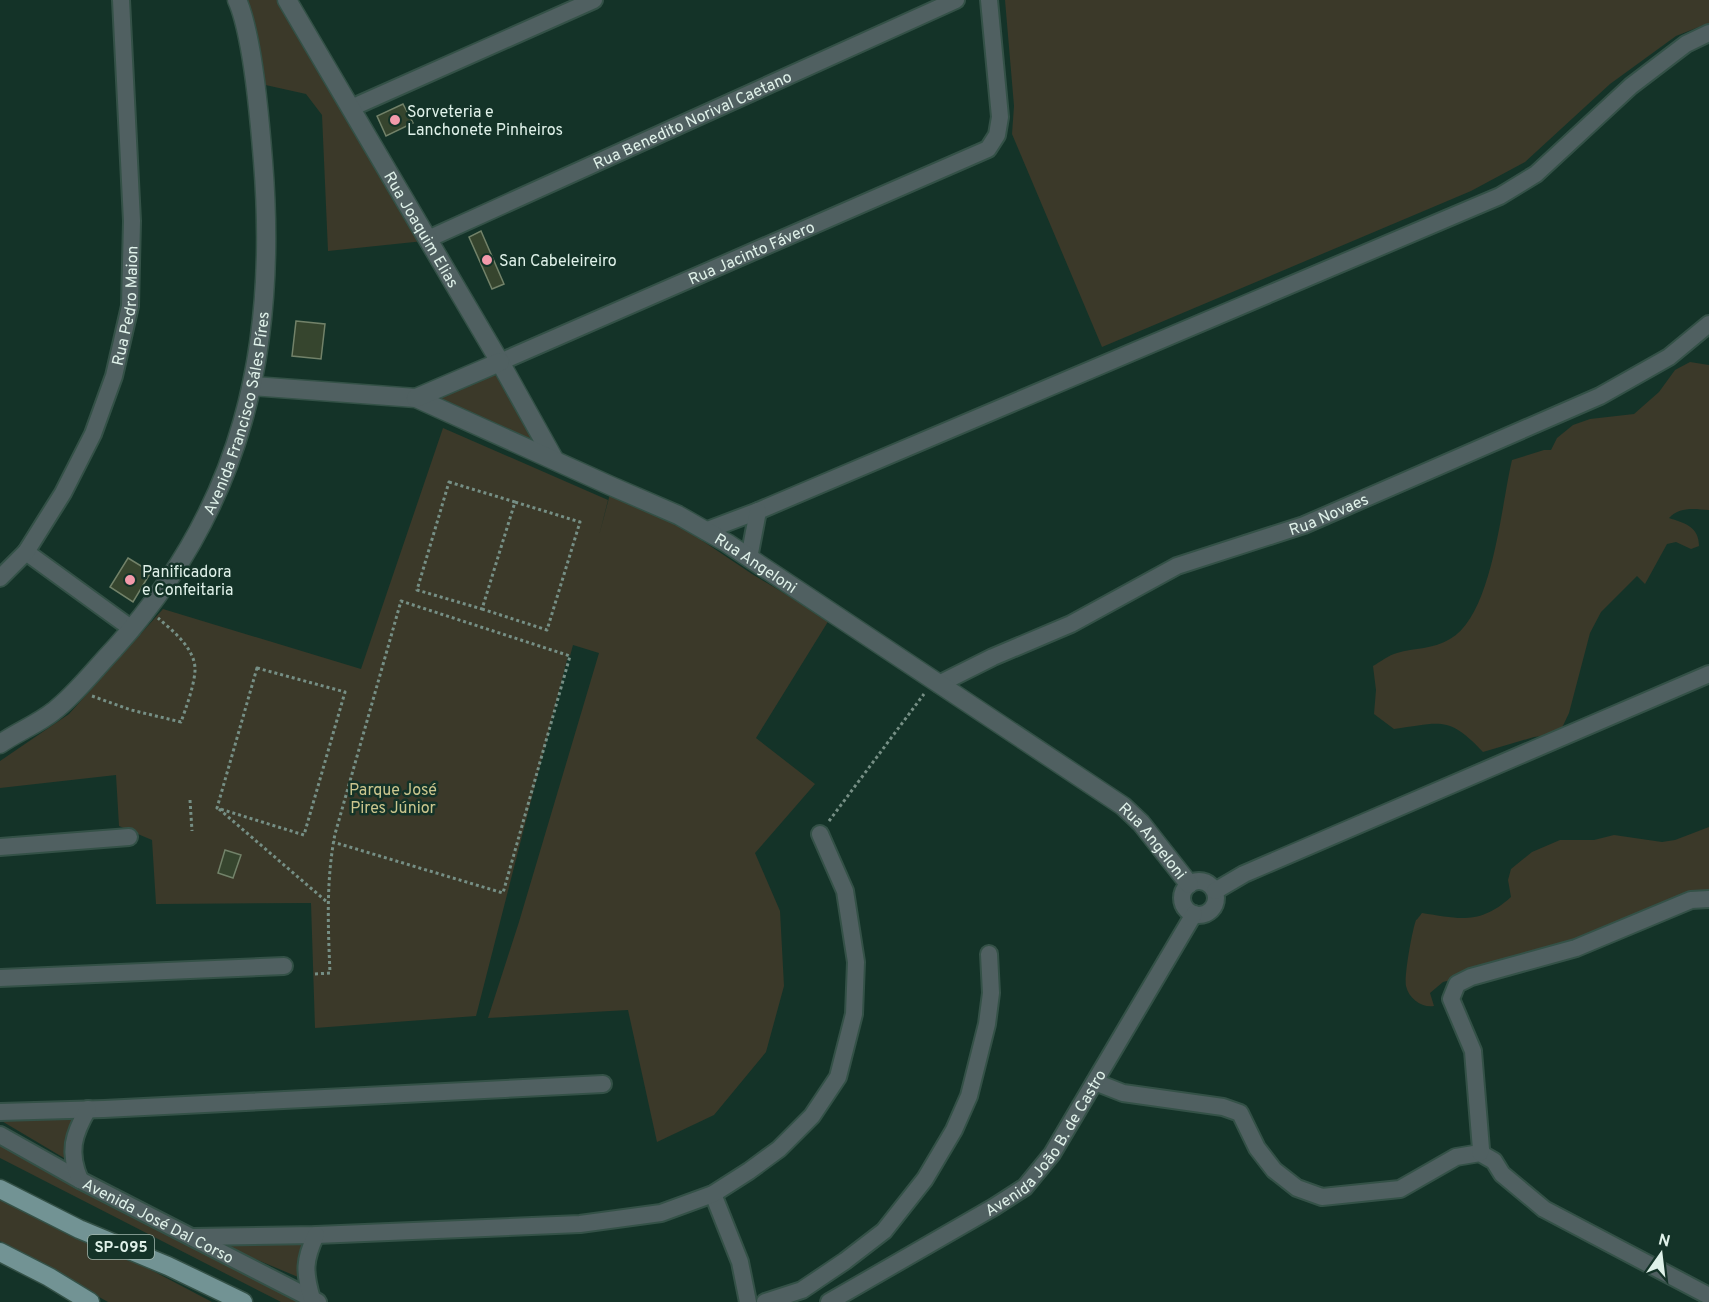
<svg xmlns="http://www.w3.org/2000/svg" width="1709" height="1302" viewBox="0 0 1709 1302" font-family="Overpass,sans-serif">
  <rect width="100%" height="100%" fill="#143328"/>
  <path fill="#3b3929" d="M247,0H282L424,241L328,251L322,115L306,94L261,84Z
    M1005,0H1709V23L1676,36L1610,84L1525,162L1471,191L1102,347L1012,134L1014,106Z
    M1690,362L1709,365V510C1695,509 1680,506 1669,518C1684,523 1699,526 1699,546L1691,549L1676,542L1667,544L1645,584L1637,576L1601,612L1590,633L1569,713L1559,734L1534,737L1483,752C1448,715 1441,723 1394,729L1374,714L1376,690L1373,666C1380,662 1389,655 1397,653C1414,648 1434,649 1450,639C1493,615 1501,505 1512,460L1544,450H1551L1557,438L1573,425L1590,419L1634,414L1659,392L1675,370Z
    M498,368L544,450L426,398Z
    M443,428L608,500L599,536L610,494L673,521L752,574L829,620L756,738L815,784L755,853L780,911L784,986L766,1052L714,1115L657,1142L628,1010L488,1018L519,922L599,653L573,645L570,656H568L476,1016L315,1028L311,903L156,904L152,840L119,826L116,775L0,788V761L69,714L163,609L361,669Z
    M1709,827V891L1677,899L1581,938L1486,971L1443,982L1430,993L1434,1006C1422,1008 1409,999 1406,986C1404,976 1412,931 1416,920C1417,920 1422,913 1422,913C1460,919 1480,925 1511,897L1508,880L1511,869L1532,852L1560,840H1594L1614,835L1662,842L1675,840Z
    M81,1114L64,1158L0,1120Z
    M0,1140L310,1302H281L0,1158Z
    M0,1198L77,1238L138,1263L212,1302H108L0,1241Z
    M210,1240H308L302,1272L298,1277Z"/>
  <path fill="#36452e" stroke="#728269" stroke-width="1.5" d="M403,104L413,123L386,136L377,116Z
    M481,231L504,284L492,289L469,237Z
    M296,321L325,324L321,359L292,356Z
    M128,558L151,572L133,602L110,587Z
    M225,850L241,855L233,878L218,873Z"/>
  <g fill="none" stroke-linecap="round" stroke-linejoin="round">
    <g stroke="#345147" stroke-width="20">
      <g id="minor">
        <path d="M351,108L594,0"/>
        <path id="s1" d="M428,239L956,0"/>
        <path id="s2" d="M500,362L988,149L997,135L1000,117L989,0"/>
        <path d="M705,531L758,511L1500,196L1536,174L1631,86L1686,44L1709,33"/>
        <path d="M26,552L132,629"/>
        <path d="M749,558L758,511"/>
        <path id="s3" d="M0,578L26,552L63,493L93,434L114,376L130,306L132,221L121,0"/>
        <path id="s4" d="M939,684L993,657L1071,624L1177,566L1304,525L1600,396L1669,357L1709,324"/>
        <path d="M0,847L129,837"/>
        <circle cx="1199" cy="898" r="17"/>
        <path d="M1215,891L1244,874L1709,674"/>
        <path d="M0,978L284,966"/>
        <path d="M1095,1082L1123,1093L1223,1107L1240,1113L1257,1148L1274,1170L1297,1188L1322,1197L1400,1189L1456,1157L1480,1153L1494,1161L1502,1174L1544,1209L1709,1296"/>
        <path d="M0,1112L104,1109L603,1084"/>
        <path id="s5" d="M0,1135L80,1180L318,1302"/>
        <path d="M1480,1153L1481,1149L1473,1051L1451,999L1457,984L1471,977L1576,948L1691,900L1709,899"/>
        <path d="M80,1180C68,1152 73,1135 88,1109"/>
        <path d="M713,1194L740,1262L748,1302"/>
        <path d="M194,1237L316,1235L580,1224L661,1213L713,1194L749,1171L779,1149L812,1116L838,1077L854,1014L856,962L845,891L820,834"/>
        <path d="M312,1299C304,1272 304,1260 316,1235"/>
        <path d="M765,1302L802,1290L845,1261L884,1231L925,1179L954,1130L969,1096L987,1024L991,993L989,954"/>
        <path id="s6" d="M829,1302L994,1207L1025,1187L1052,1154L1194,914"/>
      </g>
    </g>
    <g stroke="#345147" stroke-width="21">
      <g id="tertiary">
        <path id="s7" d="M287,0L500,362L554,459"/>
        <path id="s8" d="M252,386L416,398L611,486L678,515L727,543L1123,806L1141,823L1189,884"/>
        <path d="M416,398L500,362"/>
        <path id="s9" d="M0,744C17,732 38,724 54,711C76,694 95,669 114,649C243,507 278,348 263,161C260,123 257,86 250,48C247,32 244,15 237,0"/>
      </g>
    </g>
    <g stroke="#345147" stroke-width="21">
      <path id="primary" d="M0,1189L79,1229L168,1266L243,1302
        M0,1252L49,1277L90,1302"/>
    </g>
    <path stroke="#768f85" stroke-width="3" stroke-dasharray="3 3" stroke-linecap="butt" d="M449,482L515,502L482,609L417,590Z
      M482,609L547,630L580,522L515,502
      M257,668L345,692L304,835L217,808Z
      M92,696L131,710L181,722C186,708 194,686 195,671C196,649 173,631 158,618
      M190,800L192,831
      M219,809L327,902
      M829,821L924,694
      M315,974L330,973C328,926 326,880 335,834L401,601L570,656L503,893L333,842"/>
    <use href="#minor" stroke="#506061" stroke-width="16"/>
    <use href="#tertiary" stroke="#506061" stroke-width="18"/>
    <use href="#primary" stroke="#729394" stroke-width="18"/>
  </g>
  <g fill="#f39aab" stroke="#143328" stroke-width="2">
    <circle cx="395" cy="120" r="6"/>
    <circle cx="487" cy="260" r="6"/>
    <circle cx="130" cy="580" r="6"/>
  </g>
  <g text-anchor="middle" stroke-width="5" stroke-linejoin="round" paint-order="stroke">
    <rect fill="#143328" stroke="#a2b8af" stroke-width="1.5" x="88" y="1235" width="66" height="24" rx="4.5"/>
    <g font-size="15" font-weight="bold" fill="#dff1e9">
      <text x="121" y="1252">SP-095</text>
    </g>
    <g font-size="16" fill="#dff1e9" stroke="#143328" text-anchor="start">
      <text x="407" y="117">Sorveteria e<tspan x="407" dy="18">Lanchonete Pinheiros</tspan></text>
      <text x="499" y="266">San Cabeleireiro</text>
      <text x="142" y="577">Panificadora<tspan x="142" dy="18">e Confeitaria</tspan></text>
    </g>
    <g font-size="16" fill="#dff1e9" stroke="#143328">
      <text dy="6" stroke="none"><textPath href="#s1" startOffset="290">Rua Benedito Norival Caetano</textPath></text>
      <text dy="6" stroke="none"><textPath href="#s7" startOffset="266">Rua Joaquim Elias</textPath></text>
      <text dy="6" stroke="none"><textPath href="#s2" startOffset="274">Rua Jacinto Fávero</textPath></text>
      <text dy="6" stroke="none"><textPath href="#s3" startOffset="306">Rua Pedro Maion</textPath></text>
      <text dy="6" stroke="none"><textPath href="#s9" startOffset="420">Avenida Francisco Sáles Píres</textPath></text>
      <text dy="6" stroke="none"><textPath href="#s4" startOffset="426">Rua Novaes</textPath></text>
      <text dy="6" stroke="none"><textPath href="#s8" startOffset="543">Rua Angeloni</textPath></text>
      <text dy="6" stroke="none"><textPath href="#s8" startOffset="1029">Rua Angeloni</textPath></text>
      <text dy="6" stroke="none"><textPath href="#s6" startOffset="274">Avenida João B. de Castro</textPath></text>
      <text dy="6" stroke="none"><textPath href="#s5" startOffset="180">Avenida José Dal Corso</textPath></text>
    </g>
    <g font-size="16" fill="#cbc68e" stroke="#143328">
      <text x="393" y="795">Parque José<tspan x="393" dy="18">Pires Júnior</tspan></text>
    </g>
  </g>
  <g transform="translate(1661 1254) rotate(14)" stroke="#143328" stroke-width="4.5" paint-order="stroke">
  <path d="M0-4.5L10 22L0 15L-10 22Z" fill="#dff1e9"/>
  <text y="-9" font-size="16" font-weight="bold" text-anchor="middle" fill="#dff1e9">N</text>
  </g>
</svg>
